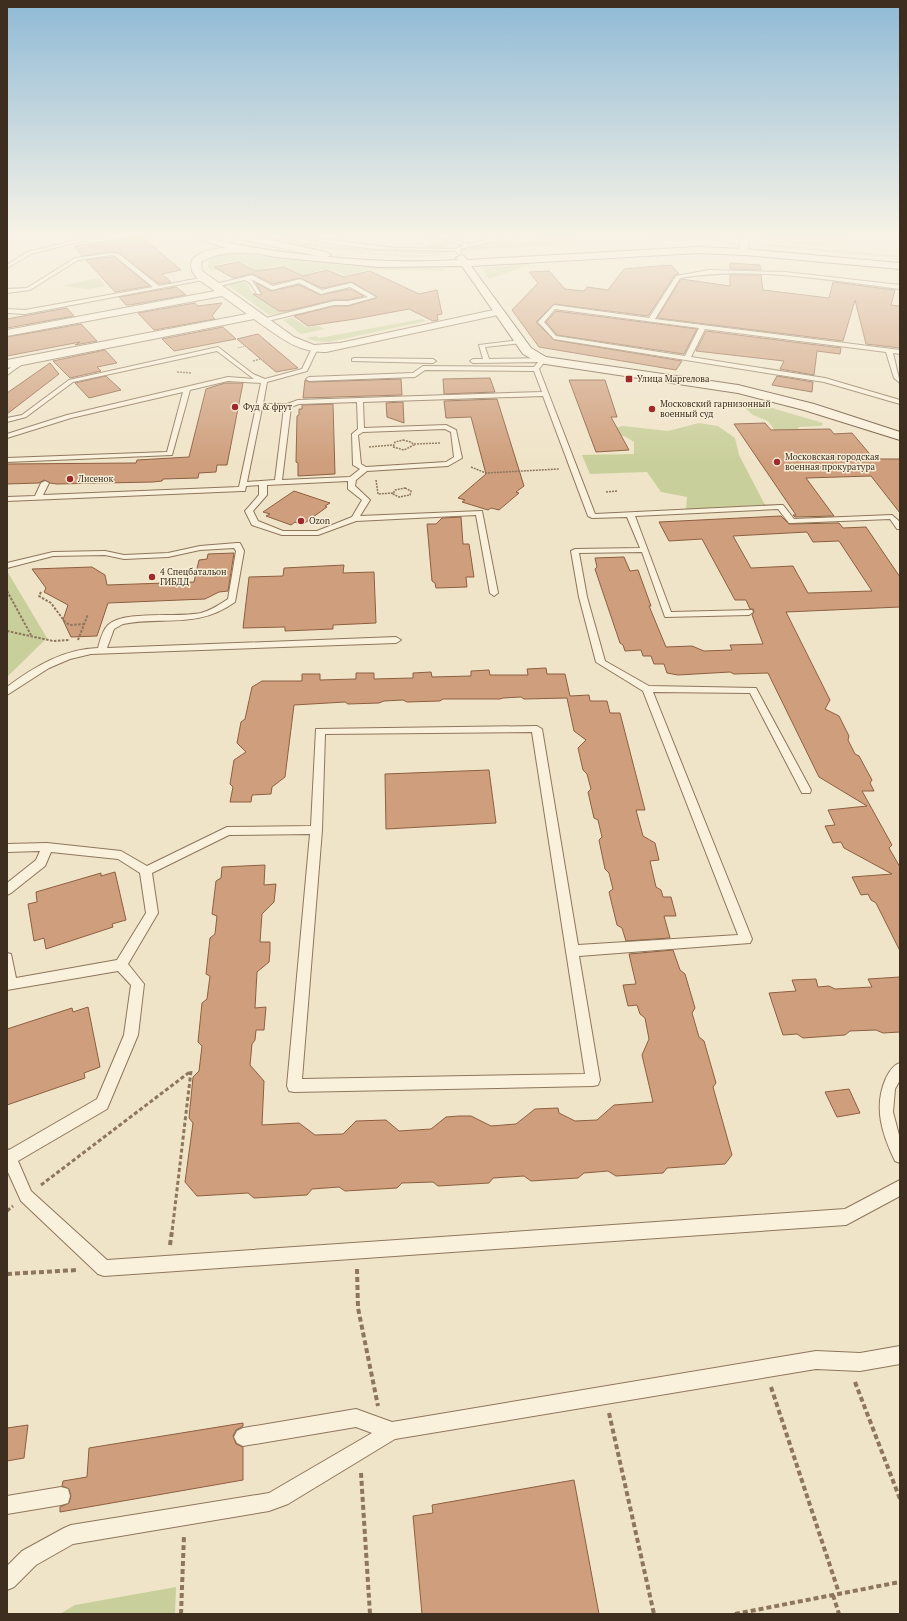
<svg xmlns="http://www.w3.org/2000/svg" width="907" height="1621" viewBox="0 0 907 1621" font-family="'PT Serif',serif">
  <rect width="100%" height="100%" fill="#f0e4c8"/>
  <path fill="#c9cf9b" d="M256,235H269L311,243L357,249L451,252C438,255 422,254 408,253C362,252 300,249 256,235Z
    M639,235H724L721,239H651Z
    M764,235H865L820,246L768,241L764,240Z
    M570,238L574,243L466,251L463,249L467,247L496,242Z
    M431,239L452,242H454L444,247L422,248L432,243L427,242Z
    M768,244L897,255L898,258L764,246Z
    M230,252L339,265L437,267L447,271L371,269L348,275L357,279C345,280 340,270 328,269C322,269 314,272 308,274L312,276L308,279C286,267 290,263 261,269L264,272L254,271L245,264L235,261L215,265L219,269L213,271L208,267C207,255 221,254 230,252Z
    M355,252L412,255L450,254L453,255L411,257L351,253Z
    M532,264L489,279L482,269L487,267Z
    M98,278L105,286L89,289L62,286Z
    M238,282L247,283L252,293L267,303L257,284L270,290L299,283L329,302L315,306L300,297L295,299L309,307L278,314L269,315L229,286L232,283Z
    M301,315L302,316L293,318L307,327L319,326L325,329L301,334L283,320Z
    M422,319L426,321L329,342L315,341L306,338L316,336L319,338Z
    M742,405L772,408L823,423L821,426L799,427L797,430L831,475L824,478L811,474L801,466L768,421L753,415Z
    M699,423L718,426L735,438L739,455L765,505L686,509L687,497L661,492L647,472L590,474L582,455L634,454V442L624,436L599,437L598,432L623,426L668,431Z
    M7,571L47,638L7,677Z
    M176,1587L175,1614H60L75,1605Z"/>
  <path fill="#cf9f7d" stroke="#8d5f41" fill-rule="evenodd" d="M141,236L181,270L162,274L171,282L159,284L119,253L111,252L82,256L74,246Z
    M111,257H114L150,286L115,292L86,260Z
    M238,262L255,271L284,267L303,276L327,270L344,277L370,271L419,294L437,290L442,314L437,315L438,320L433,321L409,309L355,319L308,326L294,316L334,306H348L376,298L377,297L352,282L322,288L300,278L273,284L253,274L233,278L214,267Z
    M730,263L760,265L761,270L730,269Z
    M671,265L679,274L675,275L648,316L554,304L536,322L554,340L682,361L676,370L539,347L512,310L538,283L529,272L549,271L565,289L584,291L587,287L608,290L624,269Z
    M730,275H761L763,290L829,298L833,282L895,290L891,305L900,306V348L866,344L855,300L843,341L657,318L681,279L730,286Z
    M256,283L271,291L299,285L320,295L350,289L364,296L348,300H334L286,311H279L253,294H262Z
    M176,287L186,295L130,305H126L119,297Z
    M195,303L198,306L222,303L212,316L215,319L154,330L138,313Z
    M67,308L74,316L7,328V319Z
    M556,311L697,329L684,354L557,335L546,322Z
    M81,324L97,341L75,345L80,342L7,356V337Z
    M223,327L236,339L174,351L162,339Z
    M706,331L841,348L840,354L817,351L814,375L780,369L784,361L696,351Z
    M258,334L298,368L276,372L237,339Z
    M105,350L117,363L97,367L101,371L70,378L53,361Z
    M50,363L59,374L7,414V393Z
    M106,376L121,390L89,398L75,383Z
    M777,376L813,382L812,392L772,385Z
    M490,378L495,392L444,394L443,379Z
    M401,379L402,395L303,398L305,380L309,382Z
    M569,380H605L617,417H611L629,450L596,452Z
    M225,383H243L227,465H217L216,472L199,473L198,478L163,479L162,481L153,482L57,484L50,483L44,480L39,483L7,484V464L136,463L137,460L189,457L206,389Z
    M497,399L524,486L516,492L519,493L499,510L491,508L488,510L462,502L465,500L458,498L486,474L471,417L446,418L444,401Z
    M403,402L404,423L387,417L386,403Z
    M333,404L335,474L298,476V463L296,462L297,416L299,415V409H302V405Z
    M765,423L771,430L830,429L834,434L852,433L874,459H900V513L871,476L806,478L834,516L795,517L793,515H796L734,424Z
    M294,491L330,503L325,506L327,507L302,525L295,522L291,525L266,516L270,514L263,512Z
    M781,516L789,524L839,523L843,528L866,527L900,577V607L786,612L830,700L825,709L839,716L849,736L848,740L855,754L859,756L872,780L870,783L874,791H862L892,845L889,848L900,867V951L876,903L871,900L868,894L861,895L852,877L892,874L844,848L841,842L833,843L825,826L835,825L828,810L867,806L819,777L768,673L734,674L730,672L678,675L667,673L664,664H654L651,656H643L641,650L625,651L623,645L620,643L595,569L597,567L595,558L624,557L630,571L638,570L651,606H649L666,647L692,646L704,651L732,650L730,645L763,644L752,615L754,612L753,609H750L746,600H735L702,539L669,541L659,522ZM807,532L813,542L839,541L872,591L808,593L793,566L751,568L733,536Z
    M461,517L463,544H469L474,577H466L467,587L436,588L435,583L432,581L427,524H436L442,518Z
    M234,553L228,591L219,592L205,599L108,603L97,636L71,637L63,620L68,605L44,592L46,588L32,569L92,567L105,575L107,585L194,582L199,560L207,559L208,554Z
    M344,565L343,573L374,572L376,623L333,625V629L285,631V627L243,628L249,577L283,576L284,568Z
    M546,668L547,674H565L570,696L589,695L590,701H607L610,713H620L645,810H636L643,836L655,843L659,860L650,861L656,887L661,890L663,897H671L676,916H664L670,938L626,941L622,928L617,925L609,892L613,889L609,873L605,869L599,840L602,837L598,820L594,818L588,792L591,789L587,774L583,770L578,748L586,740L574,731L567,698L524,699L521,697L503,698L500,699H443L440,701L407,702L403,700L384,701L379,703L348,704L345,702L294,705L285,777L272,787L271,794L252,795L251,802H230L233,787L230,784L234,760L246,752L237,743L241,722L245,719L252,687L262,681H302V674H320V680L356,679V673H374V679L413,678V673L431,672L432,677L471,676V671L489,670L490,675H528L527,669Z
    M489,770L496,823L386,829L385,774Z
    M265,865L264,885L276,884L274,902L262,914L260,942H270V952L269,962L257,972L255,1008L266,1007L264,1030H256L255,1040L252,1044L250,1065L264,1081L262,1125L299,1123L315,1135L343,1134L356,1121L386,1120L399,1131L431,1129L446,1117L459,1116H471L491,1126L516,1124L535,1109L558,1108L559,1113L575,1121L597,1120L614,1105L653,1102L642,1055L649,1039L645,1018L640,1014L637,1005L628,1006L623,985L636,984L629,954L673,950L680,970L685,974L695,1008L692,1013L699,1037L704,1041L716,1083L713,1087L732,1155L725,1164L667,1168L663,1173L616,1176L608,1171L584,1173L578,1178L531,1181L524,1176L493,1178L489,1183L438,1186L433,1182L402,1183L397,1188L345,1191L339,1187L312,1189L307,1195L254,1198L248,1193L197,1196L185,1182L193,1123L189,1118L193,1077L199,1071L202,1046L198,1042L202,1003L207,999L210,976L206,974L210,938L215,934L217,916L212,914L216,881L221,878L222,867Z
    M115,872L126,920L112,924L113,927L46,949L44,938L34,941L28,904L37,902L36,892L101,873V876Z
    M900,977V1032L883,1033L876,1030L850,1031L845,1035L803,1038L797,1034L783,1035L769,993L796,991L792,980L816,979L818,987L829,986L835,989L872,987L868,979Z
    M88,1007L100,1067L84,1073L85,1078L7,1105V1029L72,1008L73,1012Z
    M849,1089L860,1113L837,1117L825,1092Z
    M243,1423V1426L236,1430L233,1436L236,1444L243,1447V1480L60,1512V1507L69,1503L71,1496L69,1489L62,1486L63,1481L87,1477L89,1448Z
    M28,1425L24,1458L7,1461V1428Z
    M574,1480L599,1614H422L413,1516L433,1513L432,1505Z"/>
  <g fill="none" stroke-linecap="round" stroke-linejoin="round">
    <g stroke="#8d765c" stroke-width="2">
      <path id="lane" d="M97,235H105L31,254L7,268V265L27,252Z
        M292,235L395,248L455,249L464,245L443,239L418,235H440L469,244L489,239L479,235L494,238L519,235L460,249L461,254L459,255L456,251L375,249L334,244Z
        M111,253L119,254L159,286L205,277L208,279L25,314L7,313V309L25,310L153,287L115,256L111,255L78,260L30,290L7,293V289L27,288L75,258Z
        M709,270L785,272L900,285V289C828,280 752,266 680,278L655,319L900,350V354L893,353L900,383L894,378L886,352L705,329L691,357L825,378L900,400V404L824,382L554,339L538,322L554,305L649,318L676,276ZM555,309L699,328L685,356L556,336L544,322Z
        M252,275L273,286L300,279L322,290L351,283L376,297L348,305H334L264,322L262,319L334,301H348L368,297L350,287L321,294L299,283L272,290L251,279L261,294H257L250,283L245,280L215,287L212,285Z
        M521,340L523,341V343L485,347L489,359L543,358L546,360L539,369L595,514L780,505H783L794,519L892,515L900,522V529H897L890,519L792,523H789L778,509L635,516L671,612L752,610L753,612L749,615L665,617L642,552L579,553L587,597L605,661L649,686L756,688L811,790L810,793H802L750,693L653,692L752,939L750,943L579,956L600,1080L598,1085L593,1086L294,1092L289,1091L287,1086L310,834L229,835L152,873L158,913L128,964L144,984L138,1035L107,1109L18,1161L31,1191L107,1260L845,1209L900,1180V1196L846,1225L104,1276L98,1274L21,1201L7,1170V1149L9,1150L97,1099L124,1035L131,985L118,971L7,990V953L11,954L16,978L117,960L146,913L140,873L118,859L51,852L45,866L11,893L7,895V883L36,860L40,851L7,852V844L47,843L121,851L147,866L227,827L311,826L316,729L537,726L542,729L578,945L738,935L643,691L596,662L579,597L571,551L575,549L640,548L627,517L592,518L588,516L543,396L363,402L364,428L446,425L456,430L462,458L448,466L367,471L356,480L355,486L370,500L360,516L482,511L498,593L494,596L490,593L476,515L356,521L318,535H282L252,525L245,511L259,495V485L246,486L245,491H242L7,501V497L35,496L41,483L45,481L49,483L43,495L239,487L261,383L228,381L190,390L172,455L7,462V458L167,452L183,392L71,418L7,438V434L67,415L228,377L254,379L217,351L73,382L26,417L7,422V418L22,415L69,380L218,347L253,374L265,379L302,369L311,350L314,348L317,350L307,371L267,382L263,404H287L298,400L542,392L534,371L425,370L415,377L309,381L306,379L309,377L413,373L423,366L534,367L538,362L473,363L470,361L473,359H483L479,345ZM357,402L358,429L352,434L353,465L360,469L350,477L282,480L291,407L299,404ZM262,408H284L275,480L247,482ZM445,429L451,432L454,457L446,462L366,467L361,464L358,435L363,432ZM348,481V489L362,500L352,517L317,531H283L258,521L253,511L267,495V485ZM532,732L585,1074L302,1079L322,830L325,734Z
        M354,358L433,359L436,361L433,363L352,361V359Z
        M23,359L28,360L7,375V370Z
        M237,543H240L244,551L235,602C198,629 164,616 123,624L114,629L107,648L396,637L401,640L396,643L91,654L70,659L49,668L7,695V687C34,667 63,649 98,648C100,641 102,631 108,625C123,610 178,618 201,613C211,610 219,605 228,599L236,551L234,548L200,550L168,557L124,559L105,555L53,556L7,568V563L53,552L105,551L124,555L168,553L200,546Z
        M900,1063V1080L895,1089L893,1112L900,1139V1163L895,1161C882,1134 873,1107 886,1078C889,1072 893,1065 900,1063Z
        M900,1346V1364L860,1371L816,1369L395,1439L288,1504L269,1511L73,1544L36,1565L14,1587L7,1590V1566L22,1551L64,1528L71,1525L269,1493L372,1433L356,1427L243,1446L237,1443L234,1437L237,1431L243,1428L356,1409L392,1422L816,1351L860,1353Z
        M61,1487L68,1489L70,1496L68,1503L61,1505L7,1514V1496Z"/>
    </g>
    <g stroke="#8d765c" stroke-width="2">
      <path id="street" d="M235,235H247L326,252L331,255L326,258L236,238Z
        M740,235H750L747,254H741L739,252Z
        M240,247L255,248L260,251C256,255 251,253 245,253C229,252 215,254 201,262L202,271L294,337L314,345L340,343L498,309L503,312L498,315L326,352C297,353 277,335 254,319L7,368V360L247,314L222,296L7,336V330L215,291C204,283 187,275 192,260C202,248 225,247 240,247Z"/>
    </g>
    <g stroke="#6f573f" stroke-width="2">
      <path id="secondary" d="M189,235C203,235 212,239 225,242C241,245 259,249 276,251C336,259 397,264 458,260L456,258L461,255L464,256L467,260L698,247L744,249L900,263V269L744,255L698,253L471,266L531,348L546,357L738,385L814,404L900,432V440L804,410L738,393L539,363L523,354L462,266L379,267L275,257L219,246Z"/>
    </g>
    <path stroke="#8d765c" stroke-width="1" stroke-dasharray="1.5 1" stroke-linecap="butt" d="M238,348L245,346"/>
    <path stroke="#8d765c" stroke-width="1.5" stroke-dasharray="2 1" stroke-linecap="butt" d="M253,361L260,359
      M177,372L192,373
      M403,440L411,442L414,445L404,450L393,447L395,442Z
      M414,444L441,443
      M369,447L393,445
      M471,467L486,473L559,469
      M376,480L378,494L393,493
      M405,488L411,491L410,495L399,497L393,494L395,490Z
      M606,492L618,491"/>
    <path stroke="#8d765c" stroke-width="2" stroke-dasharray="2.5 1.5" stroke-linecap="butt" d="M7,591L31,635
      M41,592L39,596L51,603L65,622L70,625L84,624
      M7,631L53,641L70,640
      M78,640L88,614"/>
    <path stroke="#8d765c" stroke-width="3" stroke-dasharray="4 2.5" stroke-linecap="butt" d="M41,1185L191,1071L172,1232
      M7,1211L13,1206"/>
    <path stroke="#8d765c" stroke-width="4" stroke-dasharray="5 3" stroke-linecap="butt" d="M170,1245L172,1231
      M357,1269L358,1308L378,1406
      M7,1274L78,1270
      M855,1382L900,1499
      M771,1387L839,1593
      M609,1413L654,1614
      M361,1473L370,1614
      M833,1595L839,1614
      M181,1614L184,1535
      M735,1614L900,1582"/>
    <use href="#lane" fill="#faf1dc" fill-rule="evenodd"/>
    <use href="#street" fill="#faf1dc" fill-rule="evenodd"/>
    <use href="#secondary" fill="#faf1dc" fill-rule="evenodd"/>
  </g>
  <linearGradient id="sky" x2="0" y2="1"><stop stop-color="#8fbad6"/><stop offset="0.51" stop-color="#f8f3e6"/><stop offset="1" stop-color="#f8f3e6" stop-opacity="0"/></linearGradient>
  <rect width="907" height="462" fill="url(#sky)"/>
  <g fill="#9e2a2b" stroke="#f7eed8" stroke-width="1.5">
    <rect x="625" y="375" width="8" height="8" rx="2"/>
    <circle cx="235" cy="407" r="4"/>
    <circle cx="652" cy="409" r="4"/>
    <circle cx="777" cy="462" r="4"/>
    <circle cx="70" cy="479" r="4"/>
    <circle cx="301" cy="521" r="4"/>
    <circle cx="152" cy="577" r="4"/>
  </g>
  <g text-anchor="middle" stroke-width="3" stroke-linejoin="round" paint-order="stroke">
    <g font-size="9" fill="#3d2e20" stroke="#f7eed8" text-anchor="start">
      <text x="637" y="382">Улица Маргелова</text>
      <text x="660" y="407">Московский гарнизонный<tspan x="660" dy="10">военный суд</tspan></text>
      <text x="243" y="410">Фуд &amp; фрут</text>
      <text x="785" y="460">Московская городская<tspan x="785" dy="10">военная прокуратура</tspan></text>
      <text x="78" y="482">Лисенок</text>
      <text x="309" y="524">Ozon</text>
      <text x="160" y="575">4 Спецбатальон<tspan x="160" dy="10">ГИБДД</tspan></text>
    </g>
  </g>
  <rect width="907" height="1621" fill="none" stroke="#3d2e20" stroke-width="16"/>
</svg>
